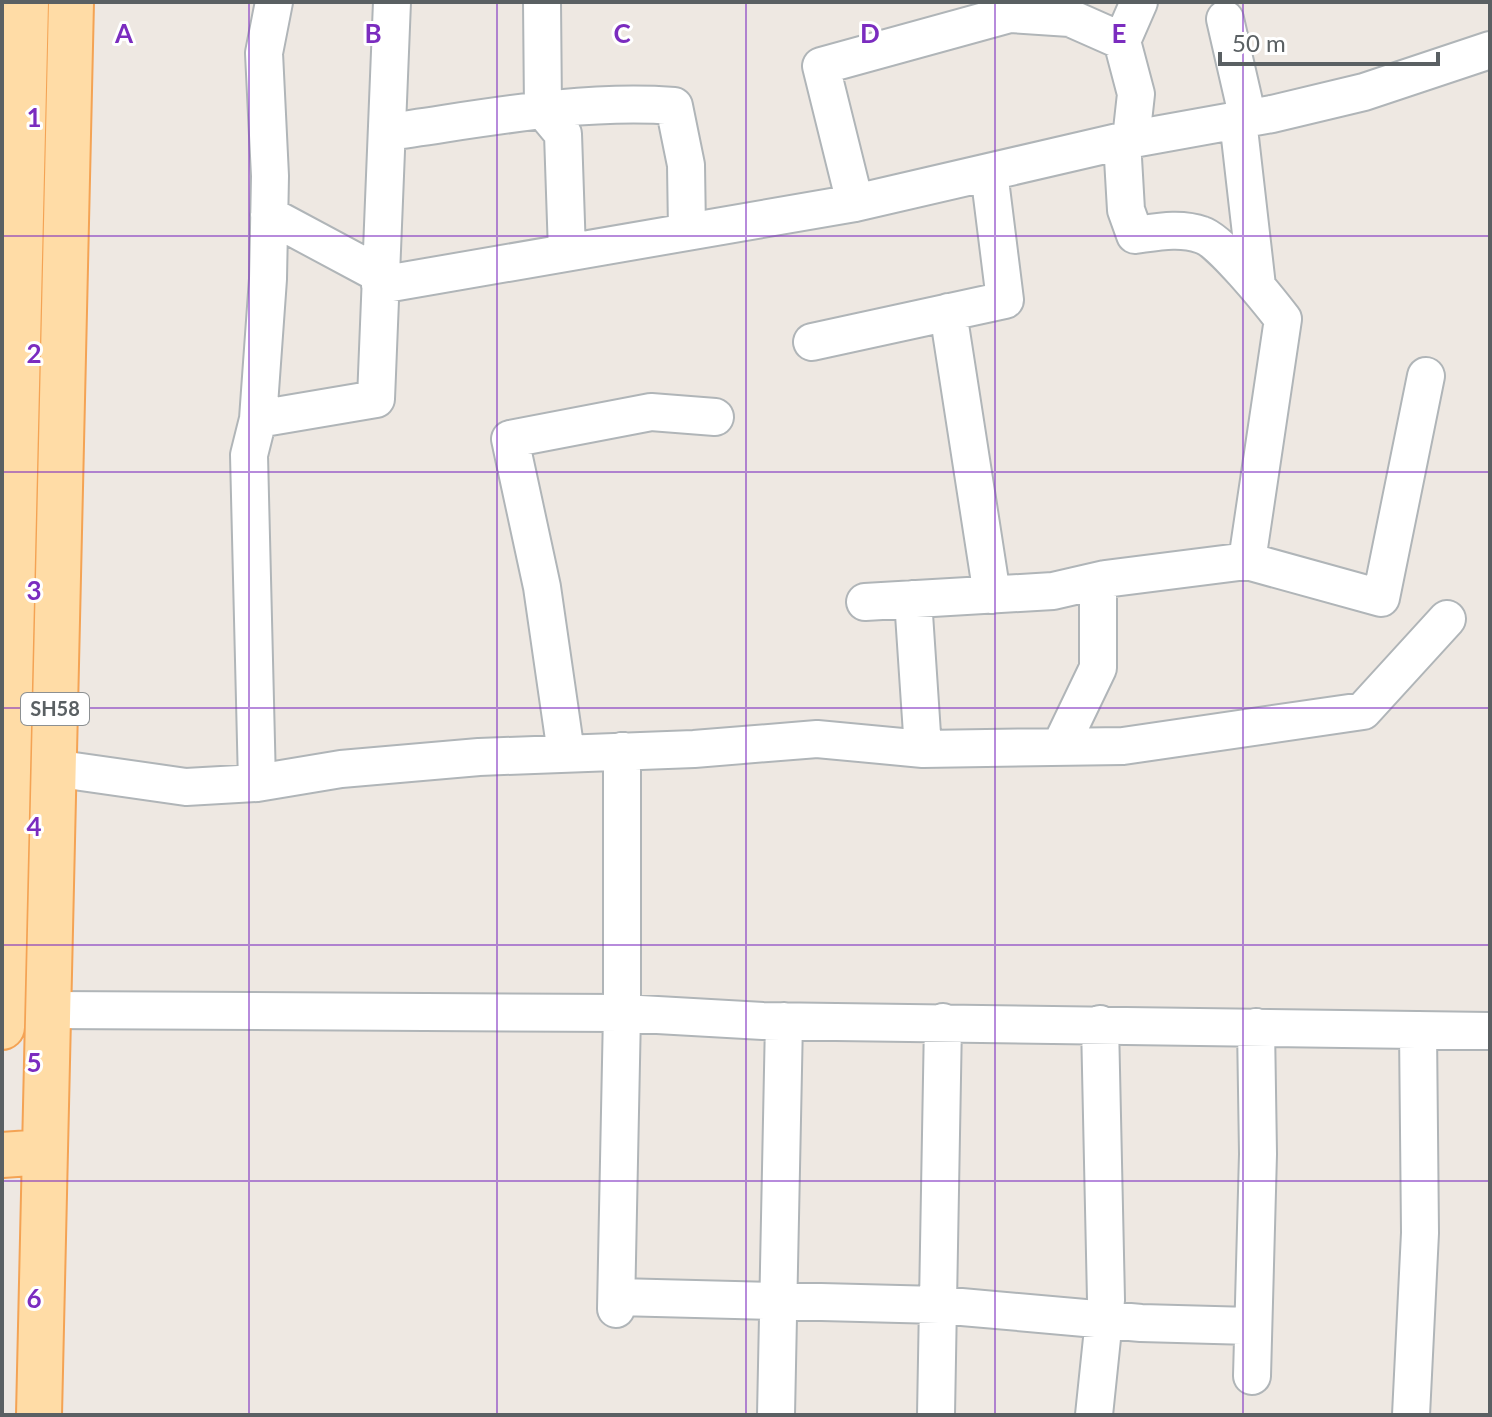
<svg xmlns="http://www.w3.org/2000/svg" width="1492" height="1417" viewBox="0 0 1492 1417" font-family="Lato,sans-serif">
  <rect width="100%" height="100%" fill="#eee8e2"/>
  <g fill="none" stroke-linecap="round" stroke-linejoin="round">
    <g stroke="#b0b5b8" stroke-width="40">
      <path id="minor" d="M542,2L543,110L563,134L567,252
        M1225,19L1248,119
        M1122,41L1139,2
        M1238,120L1257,286
        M388,132C482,119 578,99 674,106L686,165L687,231
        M1122,141L1126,210L1135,235C1157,232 1180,227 1202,235C1221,241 1269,301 1283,319L1247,561
        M855,203L821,66L1010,14L1070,18L1122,41L1136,94L1131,139
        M269,215L381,275
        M380,285L855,203L1122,141L1272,114L1364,92L1490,50
        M948,312L992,595
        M812,342L1005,300L989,172
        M258,419L376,399L392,2
        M913,599L923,749
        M865,602L1053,591L1105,579L1247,561L1381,598L1426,376
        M1061,745L1098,668V581
        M566,753L542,587L510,439L651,412L715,417
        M53,768L186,787L257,783L341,769L479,757L694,749L817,739L923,749L1123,746L1363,711L1447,619
        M257,783L249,455L258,419L268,279L270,176L264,53L274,2
        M48,1010L622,1013L763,1021L1490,1031
        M617,1297L939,1305L1141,1323L1251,1326
        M616,1309L622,1013V751
        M1252,1376L1258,1154L1256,1027
        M776,1415L784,1021
        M936,1415L943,1022
        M1094,1415L1106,1300L1100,1024
        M1411,1415L1420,1233L1418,1030"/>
    </g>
    <g stroke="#f4a354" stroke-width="48">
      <path id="major" d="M2,1027L26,2
        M2,1155L45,1152
        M39,1415L71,2"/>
    </g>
    <use href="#minor" stroke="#fff" stroke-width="36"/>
    <use href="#major" stroke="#ffdca6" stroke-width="44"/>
  </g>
  <path fill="none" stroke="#7b2cbf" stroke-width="2" stroke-opacity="0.55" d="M249,2V1415M497,2V1415M746,2V1415M995,2V1415M1243,2V1415M2,236H1490M2,472H1490M2,708H1490M2,945H1490M2,1181H1490"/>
  <g text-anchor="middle" stroke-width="6" stroke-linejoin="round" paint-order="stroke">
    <rect fill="#fff" stroke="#8c9092" stroke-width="2" x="21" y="693" width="68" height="32" rx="6"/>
    <g font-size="20" font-weight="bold" fill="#5a6063">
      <text x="55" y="716">SH58</text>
    </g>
  </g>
  <g font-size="26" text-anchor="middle" font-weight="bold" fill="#7b2cbf" stroke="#fff" stroke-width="6" stroke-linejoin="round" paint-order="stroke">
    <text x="124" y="43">A</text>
    <text x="373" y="43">B</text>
    <text x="622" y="43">C</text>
    <text x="870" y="43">D</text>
    <text x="1119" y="43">E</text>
    <text x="34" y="127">1</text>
    <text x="34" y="363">2</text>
    <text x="34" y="600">3</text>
    <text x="34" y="836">4</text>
    <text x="34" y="1072">5</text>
    <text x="34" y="1308">6</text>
  </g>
  <rect width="1492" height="1417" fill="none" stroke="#5a6063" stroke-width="8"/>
  <path d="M1220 52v12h218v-12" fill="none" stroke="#5a6063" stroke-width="4"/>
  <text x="1232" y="52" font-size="24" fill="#5a6063" stroke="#ffffff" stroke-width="6" paint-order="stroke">50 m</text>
</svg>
